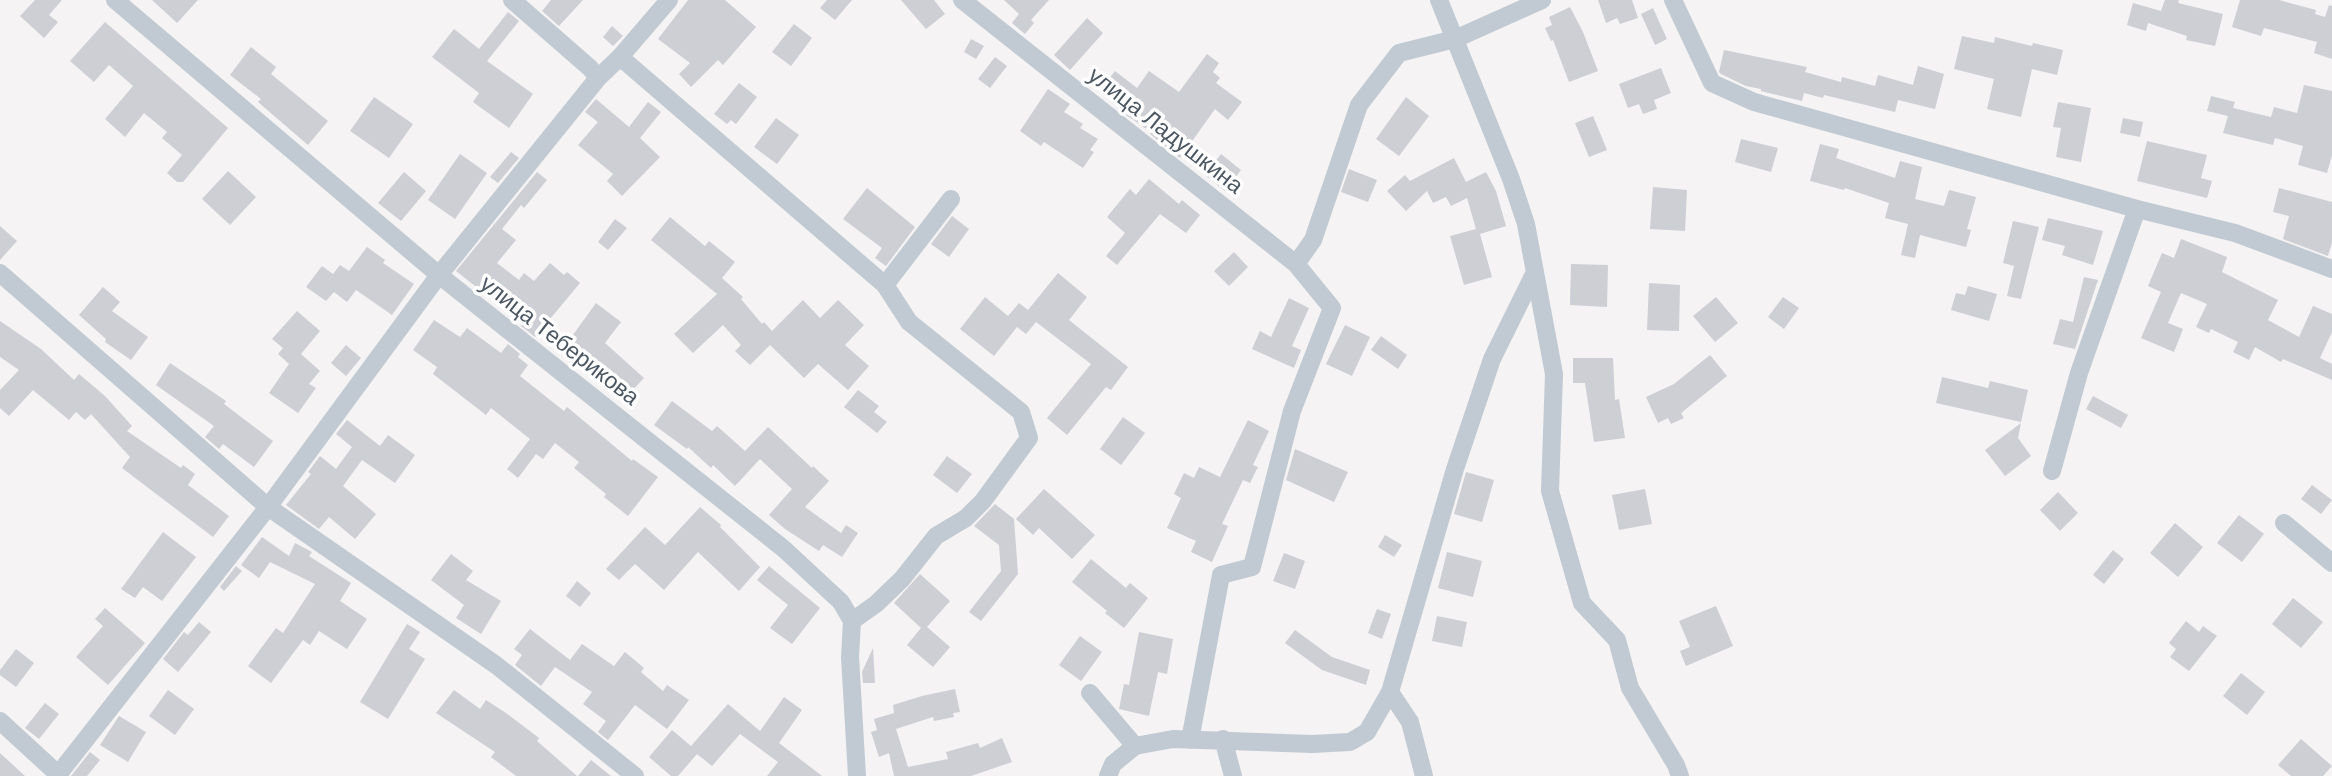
<svg xmlns="http://www.w3.org/2000/svg" width="2332" height="776" viewBox="0 0 2332 776" font-family="Helvetica,sans-serif">
  <rect width="100%" height="100%" fill="#f5f3f3"/>
  <path fill="#cdcfd5" d="M35,0H62L49,15L58,22L44,38L20,16Z
    M152,0H198L177,23Z
    M551,0H583L559,26L542,11Z
    M688,0H725L756,27L723,65L718,60L691,87L679,74L690,63L658,39Z
    M827,0H852L835,20L820,8Z
    M901,0H934L945,14L926,29Z
    M1004,0H1049L1031,20L1034,23L1025,34L1012,23L1019,14Z
    M1598,0H1632L1638,18L1620,24L1617,18L1606,23Z
    M2165,0H2179L2178,3L2223,14L2215,46L2186,40L2187,36L2148,23L2146,31L2127,25L2133,3L2161,11Z
    M2240,0H2279L2316,10L2315,14L2325,17L2329,5L2332,6V59L2314,53L2317,42L2264,28L2261,36L2232,27Z
    M1570,7L1583,32L1598,71L1569,82L1553,40L1551,41L1545,28L1552,25L1549,17Z
    M1653,8L1667,39L1655,45L1641,14Z
    M508,12L519,21L487,61L533,94L509,128L473,102L479,93L432,57L454,29L479,49Z
    M1087,18L1103,33L1070,70L1054,55Z
    M105,22L228,128L183,182H177L167,173L182,155L162,138L167,132L144,113L125,137L105,119L133,86L109,65L94,82L70,61Z
    M794,24L812,38L791,66L772,52Z
    M612,26L623,36L613,46L603,37Z
    M1962,36L1994,43L1995,37L2032,46L2033,43L2063,50L2057,75L2032,69L2021,117L1987,109L1994,79L1954,69Z
    M971,39L984,46L976,59L964,52Z
    M251,47L276,67L271,74L328,121L308,145L258,102L261,99L230,75Z
    M1724,50L1807,67L1805,72L1841,82L1842,77L1875,86L1878,75L1913,85L1918,66L1944,74L1935,109L1898,100L1895,112L1824,95L1823,98L1804,93L1802,101L1761,91V89L1746,86L1721,74L1719,72Z
    M1207,54L1219,63L1213,72L1220,78L1216,83L1242,102L1228,120L1215,109L1180,158L1150,134L1151,132L1120,111L1123,108L1100,90L1115,71L1137,88L1149,71L1179,92Z
    M995,57L1007,66L990,88L978,79Z
    M1661,68L1671,93L1654,100L1657,109L1643,114L1639,104L1628,108L1619,84Z
    M739,83L757,97L736,124L731,120L727,124L714,114Z
    M2304,85L2332,91V155L2327,173L2298,165L2303,146L2275,138L2273,145L2223,133L2228,116L2207,111L2211,96L2235,102L2233,108L2271,117L2274,107L2297,113Z
    M1048,89L1070,104L1064,112L1083,124L1080,128L1098,139L1090,150L1094,152L1083,168L1044,142L1041,146L1020,131Z
    M374,97L413,124L389,158L350,131Z
    M1406,97L1429,116L1399,156L1376,139Z
    M596,99L629,127L648,102L661,112L640,138L660,157L622,196L607,181L613,174L578,145L598,122L585,112Z
    M2058,102L2091,108L2081,162L2056,157L2061,128L2053,127Z
    M1593,116L1607,150L1589,157L1575,123Z
    M776,118L799,135L777,164L754,147Z
    M2123,118L2143,122L2140,137L2120,133Z
    M1741,139L1778,148L1771,172L1735,162Z
    M2147,141L2207,155L2201,178L2212,181L2207,198L2137,181Z
    M1820,144L1839,149L1836,158L1895,178L1900,161L1922,167L1915,199L1944,206L1949,190L1976,197L1967,229L1971,230L1966,247L1920,235L1915,258L1901,255L1908,224L1885,218L1889,203L1845,188L1844,190L1810,181Z
    M511,152L519,158L498,183L490,177Z
    M460,154L487,173L455,219L428,200Z
    M1221,154L1241,170L1225,191L1205,175Z
    M1454,158L1466,182L1486,172L1496,191L1506,226L1480,234L1492,277L1464,285L1450,236L1476,229L1467,198L1451,206L1446,197L1433,203L1427,191L1406,211L1387,191L1405,175L1410,181Z
    M1349,169L1377,180L1368,202L1341,192Z
    M228,171L256,197L230,225L202,199Z
    M404,172L426,191L401,221L378,203Z
    M537,172L547,180L524,208L521,205L502,229L516,240L497,263L519,280L524,273L534,281L550,263L564,275L567,272L580,283L535,337L521,326L526,319L494,292L489,297L456,271Z
    M1149,179L1179,204L1182,200L1200,215L1186,233L1160,214L1117,265L1106,256L1125,233L1107,217L1130,189L1136,195Z
    M1653,187L1687,190L1685,231L1650,229Z
    M867,188L915,227L886,266L875,258L882,248L843,219Z
    M2279,188L2332,202V242L2328,256L2283,239L2289,216L2273,212Z
    M952,216L969,229L949,257L931,244Z
    M670,217L705,246L709,241L735,262L722,278L743,297L741,299L762,324L764,322L772,331L803,300L820,318L838,300L864,325L845,345L869,366L848,390L818,364L804,378L770,345L750,365L735,351L741,345L723,325L693,353L674,334L717,294L651,240Z
    M2048,218L2103,231L2093,265L2062,255L2065,246L2042,240Z
    M615,219L627,228L608,250L598,242Z
    M2013,221L2039,227L2021,299L2007,296L2014,266L2003,263Z
    M0,226L17,241L0,260Z
    M2181,239L2227,257L2222,272L2278,300L2268,320L2299,337L2313,306L2332,314V332L2320,358L2332,364V380L2283,359L2281,362L2255,347L2249,360L2233,352L2238,342L2211,329L2209,333L2196,327L2207,304L2181,293L2168,323L2183,329L2174,352L2141,338L2161,292L2148,286L2162,253L2174,258Z
    M367,247L385,260L383,263L414,284L392,315L356,290L347,302L334,292L326,301L306,287L322,266L333,274L340,265L349,271Z
    M1234,252L1248,267L1229,286L1214,271Z
    M1571,264L1608,265L1607,307L1570,305Z
    M1058,273L1087,297L1069,320L1128,367L1111,390L1106,387L1067,435L1047,418L1091,364L1036,322L1026,334L1017,327L994,356L960,329L985,297L1008,316L1019,303L1028,310Z
    M2084,277L2098,280L2075,349L2053,344L2060,319L2073,322Z
    M1649,283L1680,285L1679,331L1647,330Z
    M1968,286L1997,294L1989,321L1951,310L1956,293L1965,295Z
    M103,287L120,302L112,311L148,337L131,360L105,342L106,339L79,315Z
    M1716,297L1738,323L1715,342L1693,316Z
    M1783,297L1799,308L1784,329L1768,317Z
    M1289,298L1309,308L1292,346L1301,350L1294,368L1252,349L1260,331L1271,337Z
    M596,303L621,322L605,343L644,378L624,399L601,377L603,375L565,346Z
    M297,311L320,331L301,354L320,371L309,384L316,388L298,413L269,393L289,364L278,354L283,348L272,339Z
    M434,320L460,337L467,328L501,353L508,344L520,354L518,357L528,365L520,376L564,411L567,407L632,461L633,459L658,477L628,516L604,497L606,494L574,468L579,462L555,443L543,459L536,454L518,478L507,469L530,439L491,408L486,415L433,374L437,367L413,350Z
    M0,321L41,349L74,380L79,374L105,396L132,426L127,431L181,468L183,465L195,474L188,485L229,516L213,537L122,468L130,457L91,414L85,420L76,412L69,420L33,390L9,416L0,408V390L19,370L0,357Z
    M1345,325L1370,337L1352,376L1326,364Z
    M1381,336L1407,355L1398,369L1371,350Z
    M346,345L361,358L346,376L331,363Z
    M1710,355L1727,376L1681,413L1684,418L1671,424L1668,418L1658,423L1646,397L1674,384Z
    M1573,358H1613L1615,400L1619,399L1625,438L1594,442L1585,383H1573Z
    M170,363L226,401L224,404L273,441L254,467L223,444L219,449L205,437L214,426L156,385Z
    M1942,377L1988,388L1990,381L2028,390L2021,422L1936,403Z
    M858,390L879,406L874,412L887,422L877,433L844,407Z
    M2093,396L2128,415L2121,428L2086,409Z
    M672,401L712,431L717,426L745,451L768,427L812,468L813,466L829,481L805,507L841,533L846,525L858,533L842,557L823,545L819,551L785,529L769,515L792,489L760,459L735,486L713,465L711,468L688,447L687,449L654,425Z
    M1123,417L1145,433L1121,465L1100,449Z
    M347,420L380,446L388,435L415,455L395,483L362,460L343,486L376,514L355,539L329,517L319,529L286,505L311,474L308,472L320,456L336,469L352,447L336,434Z
    M1248,420L1269,431L1253,465L1258,467L1250,483L1243,480L1222,524L1228,526L1212,562L1191,552L1196,541L1167,528L1181,498L1174,494L1184,473L1194,478L1199,467L1220,477Z
    M2021,423L2018,438L2031,456L2005,476L1985,450Z
    M1295,449L1348,472L1334,502L1286,480Z
    M947,456L972,474L957,493L933,475Z
    M1466,472L1494,480L1482,522L1454,514Z
    M2312,485L2332,500L2321,514L2301,499Z
    M1044,489L1095,535L1072,559L1039,528L1033,535L1016,519Z
    M1645,489L1652,524L1619,530L1612,495Z
    M2058,492L2078,513L2060,531L2040,510Z
    M995,504L1014,519L1018,574L981,621L969,612L1001,571L999,545L974,526Z
    M700,507L721,525L720,527L760,567L739,591L698,552L664,590L635,564L619,580L606,569L645,527L665,545Z
    M2239,515L2264,534L2242,562L2217,543Z
    M2175,523L2203,547L2178,577L2150,553Z
    M163,532L196,557L162,601L143,587L135,598L121,589Z
    M1385,535L1402,545L1394,557L1378,547Z
    M262,537L289,556L295,543L312,552L309,556L351,583L340,601L367,619L347,649L319,631L310,645L303,640L271,683L248,666L276,628L283,633L315,584L270,562L259,578L241,565Z
    M2113,550L2124,559L2104,584L2093,575Z
    M1447,552L1482,561L1473,597L1438,588Z
    M1284,553L1305,561L1295,589L1273,581Z
    M451,554L473,571L466,580L501,601L481,634L456,618L464,605L431,580Z
    M1091,559L1126,588L1130,583L1148,598L1124,628L1105,613L1107,611L1072,582Z
    M236,566L242,571L224,591L220,587Z
    M769,566L820,608L792,644L770,628L788,605L757,580Z
    M920,574L950,601L927,627L950,647L933,667L907,645L921,628L894,603Z
    M577,581L591,593L580,607L566,596Z
    M2293,598L2323,622L2301,648L2272,624Z
    M1716,606L1733,646L1686,666L1680,651L1690,647L1679,621Z
    M105,608L145,643L108,685L76,657L103,626L95,619Z
    M1377,609L1391,614L1382,639L1368,633Z
    M1437,616L1467,622L1462,647L1432,641Z
    M2186,621L2199,632L2203,626L2217,636L2189,671L2170,657L2176,649L2169,643Z
    M199,622L211,632L178,672L163,659L184,632L188,635Z
    M407,624L420,632L409,649L425,659L388,719L360,702Z
    M530,629L570,660L582,644L614,666L625,652L644,668L641,672L663,691L667,685L689,700L667,729L635,705L608,740L598,732L606,721L583,704L592,692L555,667L541,686L515,665L522,655L514,649Z
    M1295,630L1332,657L1370,670L1366,685L1322,670L1285,643Z
    M1139,632L1173,639L1167,674L1158,672L1149,716L1119,709L1124,684L1129,685Z
    M1080,636L1102,652L1081,681L1059,665Z
    M873,648L875,683H863L862,672Z
    M16,649L34,663L16,687L0,675V670Z
    M2241,673L2265,692L2247,715L2223,696Z
    M955,689L960,712L953,713L954,717L934,721L933,717L896,729L908,767L948,759L946,752L978,743L980,748L1002,738L1012,762L971,776H894L889,753L879,757L871,732L877,730L874,719L894,713L893,705L922,696Z
    M168,690L194,709L175,735L149,716Z
    M454,690L480,709L486,700L506,713L539,738L537,741L577,776H516L491,757L495,752L436,713Z
    M784,697L802,710L779,743L822,776H767L778,762L740,734L712,766L697,754L678,776H671L649,757L672,730L691,746L728,704L760,731Z
    M45,703L59,714L39,739L25,728Z
    M119,716L146,732L128,762L100,745Z
    M2301,739L2332,766L2323,776H2291L2278,765Z
    M90,752L100,760L87,776H71Z
    M0,753L25,776H0Z
    M591,760L611,776H578Z"/>
  <g fill="none" stroke-linecap="round" stroke-linejoin="round">
    <path stroke="#c1cad2" stroke-width="18" d="M115,0L439,275L784,549L841,602L852,621L850,657L857,776
      M512,0L590,68L598,78
      M962,0L1296,264L1332,308L1292,411L1252,567L1221,575L1190,740
      M1439,0L1511,179L1526,224L1554,374L1550,491L1582,603L1617,640L1630,688L1676,765L1680,776
      M1673,0L1712,83L1754,102L2137,209L2235,233L2332,269
      M620,57L885,285L909,322L1021,412L1029,438L983,501L966,518L936,536L902,579L876,604L852,621
      M1296,264L1313,240L1359,105L1399,53L1455,39L1542,0
      M0,273L268,507L496,665L635,776
      M885,285L951,199
      M2052,471L2079,373L2137,209
      M2284,523L2332,563
      M1390,692L1410,722L1424,776
      M1090,693L1135,746
      M0,721L60,776
      M1223,739L1233,776
      M57,776L268,507L439,275L598,78L620,57L669,0
      M1108,776L1113,764L1135,746L1173,739L1312,744L1350,742L1367,732L1390,692L1455,469L1492,359L1535,272"/>
  </g>
  <g text-anchor="middle" stroke-width="7" stroke-linejoin="round" paint-order="stroke">
    <g font-size="23" fill="#4a5661" stroke="#fff">
      <text transform="translate(1166 130) rotate(38)" y="8">улица Ладушкина</text>
      <text transform="translate(560 340) rotate(38)" y="8">улица Теберикова</text>
    </g>
  </g>
</svg>
